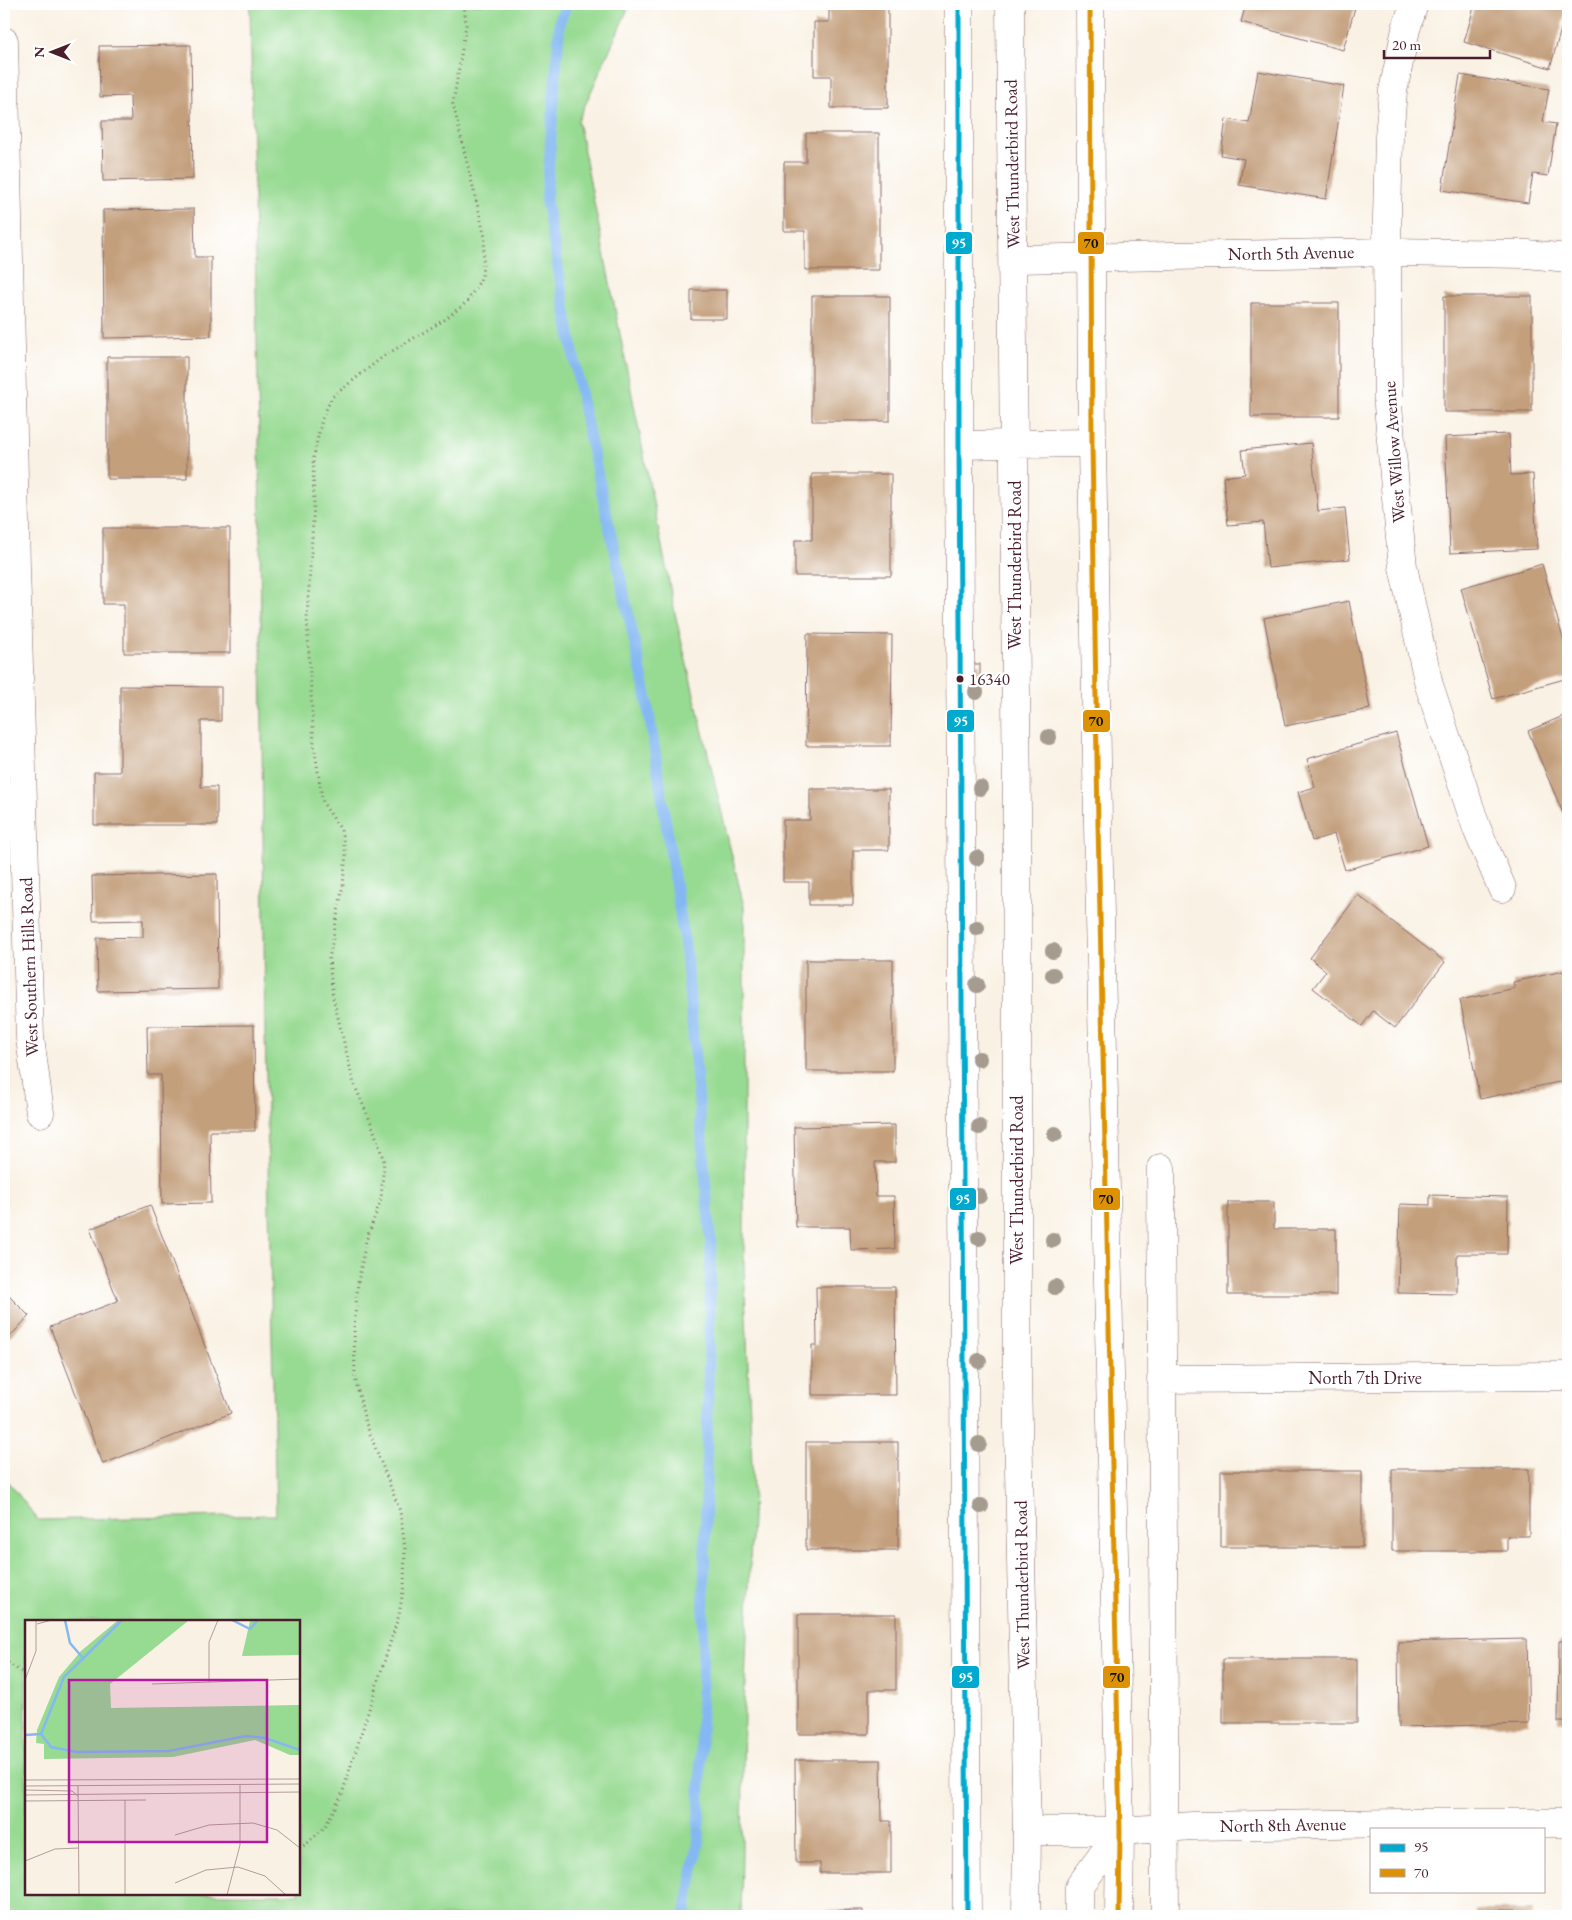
<svg xmlns="http://www.w3.org/2000/svg" width="1572" height="1920" viewBox="0 0 1572 1920" font-family="'EB Garamond',serif">
  <rect width="100%" height="100%" fill="#fff"/>
  <filter id="ink" filterUnits="userSpaceOnUse"><feTurbulence type="fractalNoise" baseFrequency=".02" numOctaves="2"/><feDisplacementMap in="SourceGraphic" scale="10" xChannelSelector="R" yChannelSelector="G"/><feConvolveMatrix kernelMatrix="1 2 1 2 8 2 1 2 1" color-interpolation-filters="sRGB"/></filter>
  <filter id="wash" filterUnits="userSpaceOnUse"><feTurbulence type="fractalNoise" baseFrequency=".0096" numOctaves="4" result="noise"/><feDisplacementMap in="SourceGraphic" scale="20" xChannelSelector="R" yChannelSelector="G"/><feGaussianBlur stdDeviation="1.12" result="paint"/><feColorMatrix in="noise" values="0 0 0 0 0 0 0 0 0 0 0 0 0 0 0 0 0 1.4 0 .05"/><feComposite in="paint" operator="in"/></filter>
  <g filter="url(#wash)">
    <rect width="100%" height="100%" fill="#f9f1e3"/>
    <path fill="#97da92" stroke="#707c5e" fill-rule="evenodd" d="M250,4H630L578,121L676,618L744,907V1264L753,1492L744,1707L741,1916H4V1476L38,1520L276,1515L265,1030L259,435ZM26,1621H299V1894H26Z"/>
    <g fill="none" stroke-linecap="round" stroke-linejoin="round">
      <path stroke="#85b8f2" stroke-width="11" d="M567,4L560,20L546,201L583,407L646,694L686,953L711,1245L699,1837L685,1916"/>
    </g>
    <g id="blocks">
      <path fill="#c39f7c" d="M829,4H888V108H831V76H814V22H829Z
        M1246,4H1356L1343,50L1241,22Z
        M1475,4H1568L1550,68L1464,42Z
        M191,45L193,179L103,181L102,121H131L130,96L100,97L99,46Z
        M1258,71L1344,86L1326,199L1239,185L1244,159L1221,155L1226,119L1249,123Z
        M1460,75L1549,89L1543,122L1556,124L1548,176L1533,174L1528,203L1442,190Z
        M806,133H879V270H805V231H784V162H806Z
        M194,209L195,257H211V336L104,338L103,210Z
        M691,290H727V319H691Z
        M812,296H890V421H812Z
        M1444,296H1532V412H1444Z
        M1251,303H1339V417H1251Z
        M107,357H187V479H107Z
        M1509,434L1511,475L1533,474L1537,549L1450,553L1445,437Z
        M1311,443L1318,511L1345,508L1350,559L1268,568L1263,522L1228,525L1223,477L1245,474L1242,450Z
        M812,474H891V576H795V540H812Z
        M103,528H230V653H124V604H103Z
        M1542,564L1568,656V678L1493,699L1461,588Z
        M1349,601L1370,709L1285,726L1264,618Z
        M807,634L892,635L891,746H806Z
        M972,664H980V683H973Z
        M120,686L221,687V721H201V787H217V825H94V772H120Z
        M1568,714V825L1528,731Z
        M1396,733L1428,846L1345,870L1334,834L1312,841L1298,792L1315,787L1307,759Z
        M810,789H889V850H853V905H809V882H783V820H810Z
        M217,874L218,989L98,991L97,938L143,937V920L93,921L92,876Z
        M1358,895L1445,962L1395,1028L1373,1011L1362,1026L1313,988L1326,971L1310,958Z
        M806,960H893V1071H806Z
        M1568,970V1080L1480,1099L1460,1000L1515,988L1513,982Z
        M254,1025L255,1131H210L211,1203L162,1204L161,1075H148L147,1026Z
        M895,1125V1162H875L876,1196H894L895,1249L851,1250L850,1227H796L794,1127Z
        M1430,1195L1508,1197L1507,1254H1457V1294L1398,1293L1400,1204L1430,1205Z
        M1228,1202H1274V1229H1336V1295H1228Z
        M150,1205L231,1413L103,1464L50,1327L118,1301L90,1229Z
        M816,1287H895L896,1395H812V1345H817Z
        M4,1291L29,1316L4,1343Z
        M806,1442H898V1550H806Z
        M1566,1464H1568V1539H1566Z
        M1392,1469H1529V1536H1507V1551H1392Z
        M1221,1471H1362V1547H1221Z
        M798,1614H896V1690H869V1734H798Z
        M1527,1639L1529,1724L1399,1727L1398,1642Z
        M1559,1641H1568V1722H1558Z
        M1223,1659H1357V1723H1223Z
        M795,1760H881L882,1821H891V1873H820V1863H796Z
        M863,1910V1916H809V1911Z
        M1476,1910H1533V1916H1476Z"/>
    </g>
  </g>
  <g filter="url(#ink)">
    <use href="#blocks" fill-opacity="0" stroke="#87686b" stroke-width="1"/>
    <g fill="none" stroke-linecap="round" stroke-linejoin="round">
      <g stroke="#87686b" stroke-width="29">
        <path id="minor" d="M959,4V445L967,1916
          M1414,4L1406,29L1393,91L1389,137L1387,218L1388,405L1395,488L1403,567L1429,685L1477,829L1502,888
          M4,41L16,567L30,1038L40,1113
          M1013,259L1387,252L1527,254L1568,258
          M959,445L1014,444
          M1161,1168L1165,1916
          M1161,1379L1568,1376
          M1027,1831H1120L1193,1826L1401,1823H1568"/>
      </g>
      <g stroke="#87686b" stroke-width="29">
        <path id="secondary" d="M1010,4L1017,811V1379L1027,1831L1026,1916
          M1090,4L1092,443L1098,824L1120,1831L1119,1916
          M1014,444L1092,443
          M1079,1916V1887L1120,1831"/>
      </g>
      <path stroke="#87686b" stroke-width="3" stroke-dasharray="1 4" stroke-linecap="butt" d="M4,1660L26,1675
        M299,1848L305,1845L325,1827L342,1794L399,1615L404,1585L405,1548L400,1511L365,1421L355,1377L354,1327L358,1283L366,1241L381,1199L384,1161L372,1125L354,1084L333,997L329,959L343,885L346,854L341,830L323,803L314,746L307,618L314,504L313,459L322,419L332,397L384,356L444,320L467,302L482,277L485,237L453,104L466,25L464,4"/>
      <use href="#minor" stroke="#fff" stroke-width="28"/>
      <use href="#secondary" stroke="#fff" stroke-width="28"/>
      <g stroke="#fff" stroke-width="9">
        <path id="bus-1" d="M959,4V445L967,1916"/>
      </g>
      <g stroke="#fff" stroke-width="9">
        <path id="bus-2" d="M1090,4L1092,443L1098,824L1120,1831L1119,1916"/>
      </g>
      <use href="#bus-1" stroke="#00a9ce" stroke-width="5"/>
      <use href="#bus-2" stroke="#dd9206" stroke-width="5"/>
    </g>
    <g fill="#a59c8f">
      <circle cx="976" cy="692" r="8"/>
      <circle cx="1049" cy="737" r="8"/>
      <circle cx="980" cy="788" r="8"/>
      <circle cx="977" cy="858" r="8"/>
      <circle cx="977" cy="928" r="8"/>
      <circle cx="1053" cy="951" r="8"/>
      <circle cx="1053" cy="975" r="8"/>
      <circle cx="977" cy="985" r="8"/>
      <circle cx="979" cy="1059" r="8"/>
      <circle cx="979" cy="1127" r="8"/>
      <circle cx="1055" cy="1134" r="8"/>
      <circle cx="979" cy="1196" r="8"/>
      <circle cx="979" cy="1238" r="8"/>
      <circle cx="1053" cy="1240" r="8"/>
      <circle cx="1055" cy="1287" r="8"/>
      <circle cx="979" cy="1361" r="8"/>
      <circle cx="979" cy="1444" r="8"/>
      <circle cx="981" cy="1506" r="8"/>
    </g>
  </g>
  <circle fill="#4a1f2b" stroke="#fff" stroke-width="2" cx="960" cy="679" r="4.5"/>
  <g text-anchor="middle" stroke-width="4.5" stroke-linejoin="round" paint-order="stroke">
    <g font-size="17" fill="#4a1f2b" stroke="#fff" text-anchor="start">
      <text x="969" y="685">16340</text>
    </g>
    <g font-size="18" fill="#4a1f2b" stroke="#fff">
      <text transform="translate(1012 164) rotate(-91)" y="6">West Thunderbird Road</text>
      <text transform="translate(1291 253) rotate(-1)" y="6">North 5th Avenue</text>
      <text transform="translate(1394 452) rotate(-94)" y="6">West Willow Avenue</text>
      <text transform="translate(1015 565) rotate(-90)" y="6">West Thunderbird Road</text>
      <text transform="translate(29 967) rotate(-92)" y="6">West Southern Hills Road</text>
      <text transform="translate(1017 1180) rotate(-90)" y="6">West Thunderbird Road</text>
      <text x="1365" y="1384">North 7th Drive</text>
      <text transform="translate(1022 1585) rotate(-91)" y="6">West Thunderbird Road</text>
      <text transform="translate(1283 1825) rotate(-1)" y="6">North 8th Avenue</text>
    </g>
  </g>
  <g transform="translate(25 1620)">
    <rect width="275" height="275" fill="#f9f1e3"/>
    <path d="M92,1H163L85,64L86,88L275,85V135H265L230,120L148,137L19,139V124L11,123L12,110L34,57L56,31ZM225,1H275V35L217,36Z" fill="#97da92"/>
    <path fill="none" stroke="#85b8f2" stroke-width="2.5" d="M40,0L45,23L57,37M207,0L225,9L233,0M16,114L26,127L52,132L144,131L221,116L240,118L275,130M0,115L16,114L39,57L97,0"/>
    <path fill="none" stroke="#b39d99" stroke-width="1" d="M12,4L27,0M0,60L11,31V0M184,62V22L193,0M127,64L275,59M0,160L275,159M0,166L275,164M53,166L54,275M0,170L47,171L53,176M0,175L275,172M100,180V275M0,181L121,180M150,215L184,205L228,203L252,210L275,228M0,241L30,229L54,228M150,263L181,250L213,247L240,256L261,275M202,275L215,225V165"/>
    <path fill="#b5179e" fill-opacity="0.15" stroke="#b5179e" stroke-width="2.5" d="M44,60H242V222H44Z"/>
    <rect width="275" height="275" fill="none" stroke="#4a1f2b" stroke-width="2.5"/>
  </g>
  <g stroke="#fff" stroke-width="2">
    <rect x="945" y="231" width="28" height="24" rx="5" fill="#00a9ce"/>
    <rect x="1077" y="231" width="28" height="24" rx="5" fill="#dd9206"/>
    <rect x="946" y="709" width="29" height="24" rx="5" fill="#00a9ce"/>
    <rect x="1082" y="709" width="29" height="24" rx="5" fill="#dd9206"/>
    <rect x="949" y="1187" width="28" height="24" rx="5" fill="#00a9ce"/>
    <rect x="1092" y="1187" width="29" height="24" rx="5" fill="#dd9206"/>
    <rect x="951" y="1665" width="29" height="24" rx="5" fill="#00a9ce"/>
    <rect x="1102" y="1665" width="29" height="24" rx="5" fill="#dd9206"/>
  </g>
  <g font-size="14" text-anchor="middle" font-weight="bold" fill="#fff">
    <text x="959" y="248">95</text>
    <text x="961" y="726">95</text>
    <text x="963" y="1204">95</text>
    <text x="966" y="1682">95</text>
  </g>
  <g font-size="14" text-anchor="middle" font-weight="bold" fill="#111">
    <text x="1091" y="248">70</text>
    <text x="1096" y="726">70</text>
    <text x="1106" y="1204">70</text>
    <text x="1117" y="1682">70</text>
  </g>
  <rect width="1572" height="1920" fill="none" stroke="#fff" stroke-width="20"/>
  <rect x="1370" y="1828" width="175" height="65" fill="#ffffff" stroke="#b7a5aa"/>
  <rect x="1380" y="1844" width="25" height="8" fill="#00a9ce" stroke="#b7a5aa"/>
  <text x="1414" y="1852" font-size="15" fill="#4a1f2b">95</text>
  <rect x="1380" y="1869" width="25" height="8" fill="#dd9206" stroke="#b7a5aa"/>
  <text x="1414" y="1878" font-size="15" fill="#4a1f2b">70</text>
  <g transform="translate(52 52) rotate(270)" stroke="#ffffff" stroke-width="4" paint-order="stroke">
  <path d="M0-4L9 19L0 12L-9 19Z" fill="#4a1f2b"/>
  <text y="-8" font-size="14" font-weight="bold" text-anchor="middle" fill="#4a1f2b">N</text>
  </g>
  <path d="M1384 50v8h106v-8" fill="none" stroke="#4a1f2b" stroke-width="2.5"/>
  <text x="1392" y="50" font-size="15" fill="#4a1f2b" stroke="#ffffff" stroke-width="4" paint-order="stroke">20 m</text>
</svg>
